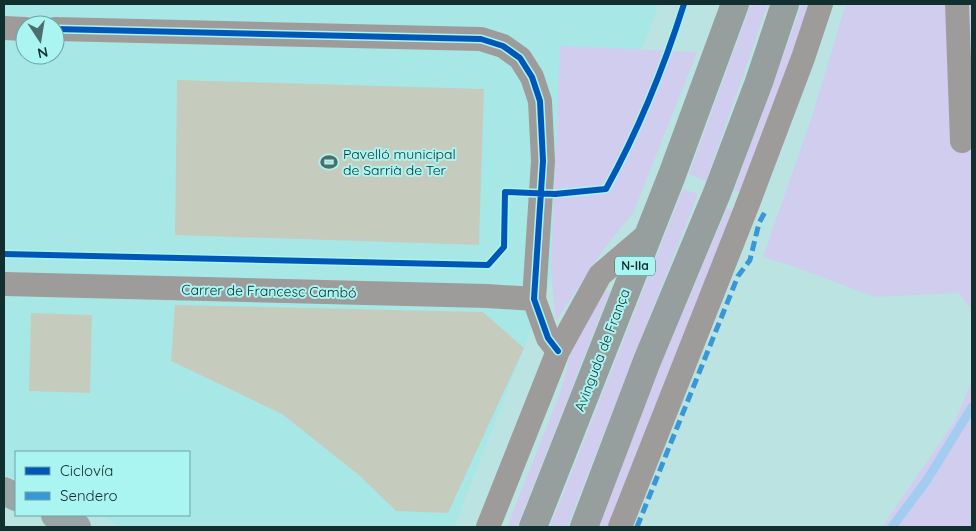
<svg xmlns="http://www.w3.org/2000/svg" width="976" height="531" viewBox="0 0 976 531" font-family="Quicksand,sans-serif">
  <rect width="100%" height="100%" fill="#bbe3e2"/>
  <path fill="#a7e8e6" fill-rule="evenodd" d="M4,4H658L654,18L454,527H120L101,515H189V452H16V479L4,474ZM25,25H55V55H25Z"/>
  <path fill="#d0cdef" d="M751,4H768L706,181L689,174Z
    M802,4H809L793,53L741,192L734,190Z
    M846,4H972V310L959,293L875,297L790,265L763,257L813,114Z
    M560,46L697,52L634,211L601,253L556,321L551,272Z
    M683,189L698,194L567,527H550Z
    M727,208L732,210L717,251L608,527H599L648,394Z
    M603,290L610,291L517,527H507L561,391L575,335Z
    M972,381V527H882L955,421Z"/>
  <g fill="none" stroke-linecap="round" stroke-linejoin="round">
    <path stroke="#a3cdf0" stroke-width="9" d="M892,527L927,480L972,407"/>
  </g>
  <path fill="#c5ccbe" d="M177,80L484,89L479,245L175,235Z
    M175,305L483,312L524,348L448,513L396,511L360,476L282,414L171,361Z
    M31,313L92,315L90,393L29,391Z"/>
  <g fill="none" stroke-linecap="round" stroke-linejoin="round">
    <path stroke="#9d9c9b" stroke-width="24" d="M957,4L962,141
      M4,28L25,29
      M55,29L481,39L503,46L520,58L532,77L540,101L543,161L534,299L548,338L558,351
      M4,284L487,296L534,299
      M488,527L558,351L600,275L648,234
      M620,527L747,206L803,58L821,4"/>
    <path stroke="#9ca5a6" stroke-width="28" d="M4,491L16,497
      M55,515L77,527"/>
    <path stroke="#969e9e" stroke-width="28" d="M533,527L672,175L735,4
      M584,527L647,361L717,193L759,82L785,4"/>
    <path stroke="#3897d7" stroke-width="5" stroke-dasharray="10 5" stroke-linecap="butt" d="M637,527L738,276L750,260L759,223L765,212"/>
    <g stroke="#aaf4f1" stroke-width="9">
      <path id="cycleway" d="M55,29L481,39L503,46L520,58L532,77L540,101L543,161L534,299L548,338L558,351
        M4,254L488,265L504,247L505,192L555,194L606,189C638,131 664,67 684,4"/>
    </g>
    <use href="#cycleway" stroke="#0057b8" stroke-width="6"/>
  </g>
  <defs>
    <g id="stadium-bare" transform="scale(1.35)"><path d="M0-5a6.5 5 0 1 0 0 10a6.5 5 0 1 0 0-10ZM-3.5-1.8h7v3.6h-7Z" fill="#4c6e6d" stroke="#aaf4f1" stroke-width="2.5" paint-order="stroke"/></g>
  </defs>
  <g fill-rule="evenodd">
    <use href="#stadium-bare" x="329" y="162"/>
  </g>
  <g text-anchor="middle" stroke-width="4" stroke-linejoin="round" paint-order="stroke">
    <rect fill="#aaf4f1" stroke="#3e6a68" stroke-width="1" x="615" y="256.5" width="40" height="19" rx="4"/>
    <g font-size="12" font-weight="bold" fill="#102f2e">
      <text x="635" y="270">N-IIa</text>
    </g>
    <g font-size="14" fill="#102f2e" stroke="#aaf4f1" text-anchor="start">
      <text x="343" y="159">Pavelló municipal<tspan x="343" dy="16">de Sarrià de Ter</tspan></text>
    </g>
    <g font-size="14" fill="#102f2e" stroke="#aaf4f1">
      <text transform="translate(269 291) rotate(1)" y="5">Carrer de Francesc Cambó</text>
      <text transform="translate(602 350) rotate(-69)" y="5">Avinguda de França</text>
    </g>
  </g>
  <rect width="976" height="531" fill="none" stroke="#102f2e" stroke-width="10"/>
  <rect x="15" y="451" width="175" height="65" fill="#aaf4f1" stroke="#6ca5a3"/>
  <rect x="25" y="467" width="25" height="8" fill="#0057b8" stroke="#6ca5a3"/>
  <text x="60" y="476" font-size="15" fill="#102f2e">Ciclovía</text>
  <rect x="25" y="492" width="25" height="8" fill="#3897d7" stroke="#6ca5a3"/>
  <text x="60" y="501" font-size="15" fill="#102f2e">Sendero</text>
  <g transform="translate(40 40) rotate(168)"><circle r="24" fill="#aaf4f1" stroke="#6ca5a3"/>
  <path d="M0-4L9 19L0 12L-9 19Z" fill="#4c6e6d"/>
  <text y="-8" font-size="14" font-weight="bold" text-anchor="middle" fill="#102f2e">N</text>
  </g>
</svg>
